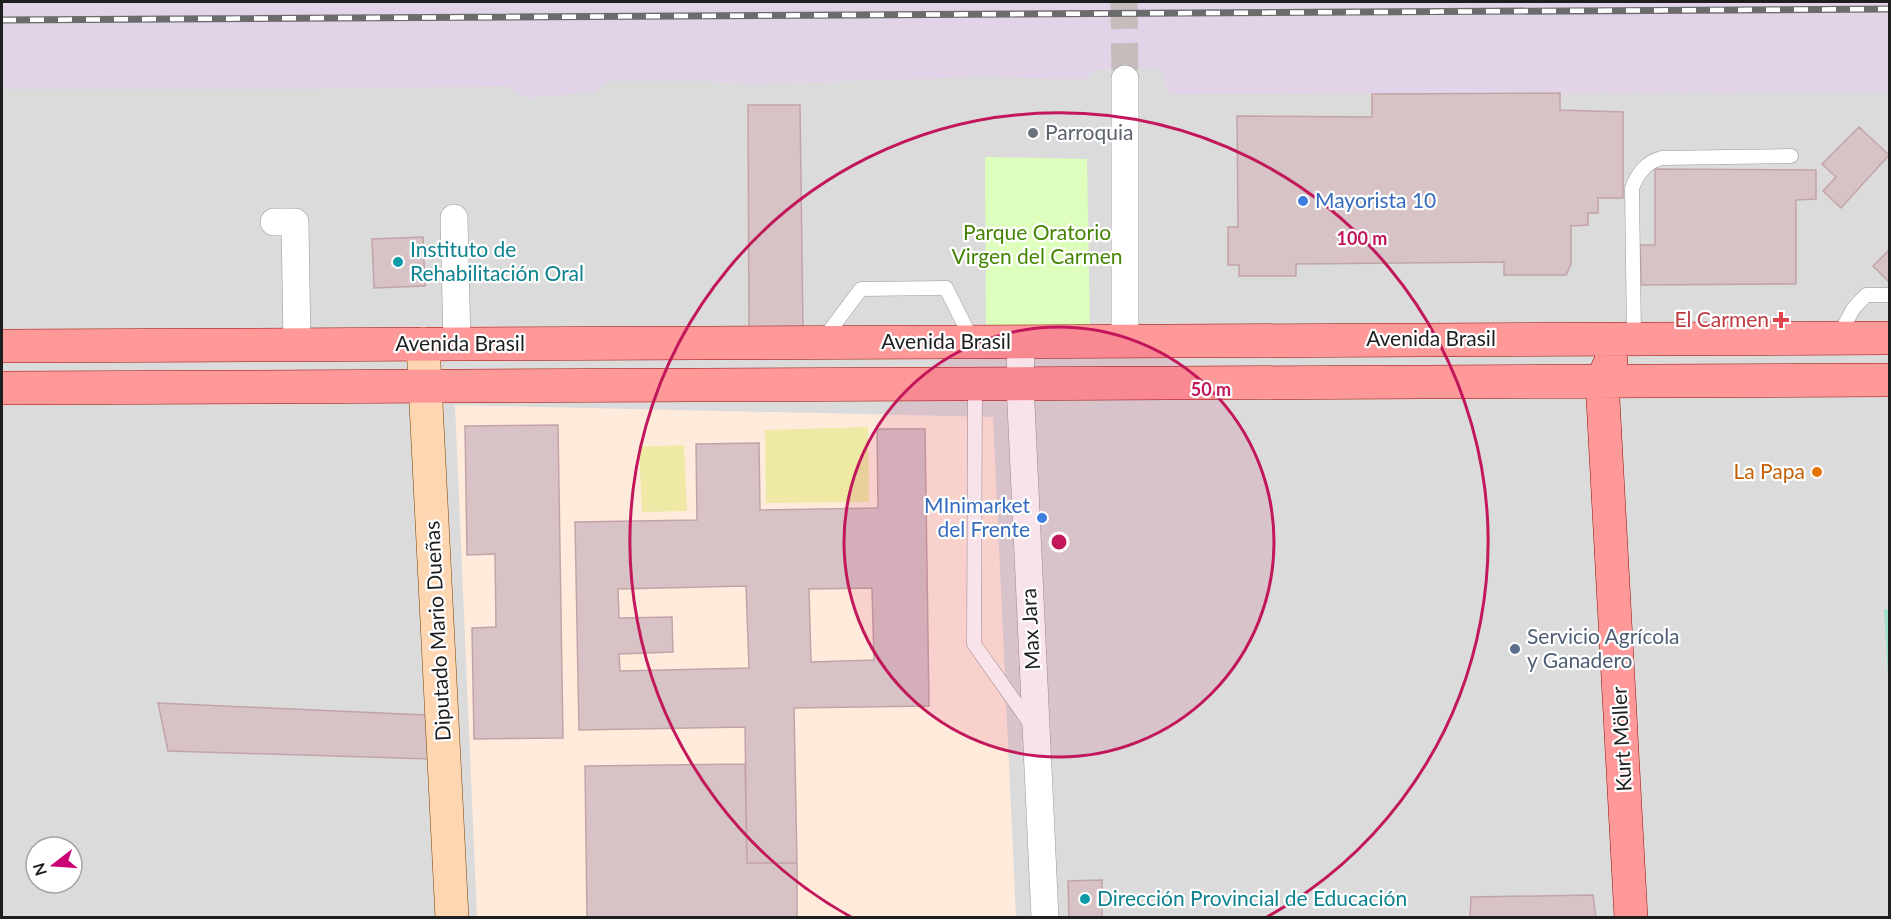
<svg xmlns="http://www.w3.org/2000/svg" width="1891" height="919" viewBox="0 0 1891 919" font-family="Lato,sans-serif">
  <rect width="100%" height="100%" fill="#f0e4e3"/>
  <path fill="#dcdbdb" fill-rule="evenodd" d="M1161,69L1169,94L1889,93V917L2,918V89H314L506,86L527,98L594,92L608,81H711L750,84L978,77L1086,79L1094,70ZM36,847H72V883H36Z"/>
  <path fill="#e1d4e9" d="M2,2H1890L1889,93L1169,94L1161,69L1094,70L1086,79L978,77L750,84L711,81H609L594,92L527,98L506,86L314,89H2Z"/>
  <path fill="#ffebdc" d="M455,405L993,417L1016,917H477Z"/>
  <path fill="#eee9a4" d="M868,427L869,502L766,503L765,430Z
    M684,445L687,511L642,512L639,447Z"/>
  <path fill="#ddfebc" d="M985,157L1087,159L1090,332H986Z"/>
  <path fill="#9fe1ca" d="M1884,609H1889L1888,676Z"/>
  <path fill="#d7c3c5" stroke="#c2a4a8" stroke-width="1.5" fill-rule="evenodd" d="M1560,93V110L1623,112V198H1598V213H1588V225L1571,226V264L1566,275H1504V262L1296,264V276H1239V265H1228V227H1238L1237,116L1372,117V94Z
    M748,105H800L803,330L749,328Z
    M1859,127L1889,155L1841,208L1823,191L1836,177L1822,164Z
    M1655,169L1816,170V199L1796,200V284L1641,285L1640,245H1655Z
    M423,237L425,286L374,288L372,239Z
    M1890,249V283L1873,266Z
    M558,425L563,738L474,739L472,628L496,627L495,554L467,555L465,426Z
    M877,429H925L929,706L794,708L797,863H747L745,727L579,730L575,522L697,520L696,444L759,443L760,510L878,508ZM746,586L749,668L620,671L619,654L673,652L672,617L619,618L618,589ZM872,588L874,660L811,662L809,589Z
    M158,703L425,715L431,759L168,751Z
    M745,764L747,863H797V918H587L585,766Z
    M1102,880V917L1152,918H1069L1068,881Z
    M1593,895L1596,918H1470L1471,897Z"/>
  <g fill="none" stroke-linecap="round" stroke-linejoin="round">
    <path stroke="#c6bcbc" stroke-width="27" stroke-dasharray="27 14" stroke-linecap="butt" d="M1124,2L1125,79"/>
    <g stroke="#989898" stroke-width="15">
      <path id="lane" d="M1839,336L1853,309L1866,295H1890
        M1634,338L1632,188C1638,173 1646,162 1662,158L1791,156
        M822,341L861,289L946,288L972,340
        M975,384L974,644L1032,726"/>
    </g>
    <g stroke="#989898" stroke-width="28">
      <path id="street" d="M1125,79V340
        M454,218L457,344
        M274,222H295L297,344
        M1021,341L1020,383L1045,918"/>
    </g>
    <g stroke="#794000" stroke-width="34">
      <path id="secondary" d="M423,344L452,918"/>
    </g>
    <g stroke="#970e00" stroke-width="34">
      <path id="primary" d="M2,346L1890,338
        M1611,361L1602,381L1631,918
        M2,388L1890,380"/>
    </g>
    <use href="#lane" stroke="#fff" stroke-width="14"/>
    <use href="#street" stroke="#fff" stroke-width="27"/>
    <use href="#secondary" stroke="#fed6b2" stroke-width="33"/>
    <use href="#primary" stroke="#ff9899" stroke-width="33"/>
    <g stroke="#6c6c6c" stroke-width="7">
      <path id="rail" d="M2,20L1890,9"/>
    </g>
    <use href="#rail" stroke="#fff" stroke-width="4.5" stroke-dasharray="14" stroke-linecap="butt"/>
  </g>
  <circle cx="1059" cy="542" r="215" fill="#c2185b" fill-opacity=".12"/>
  <g fill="none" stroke="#c2185b" stroke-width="3">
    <circle cx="1059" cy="542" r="215"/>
    <path d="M851 917A429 429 0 1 1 1267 917"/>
  </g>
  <circle fill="#6b7280" stroke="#fff" stroke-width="2" cx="1033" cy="133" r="6"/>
  <g fill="#3f7fe0" stroke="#fff" stroke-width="2">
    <circle cx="1303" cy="201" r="6"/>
    <circle cx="1042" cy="518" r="6"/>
  </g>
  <g fill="#0f9aa8" stroke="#fff" stroke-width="2">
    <circle cx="398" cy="262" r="6"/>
    <circle cx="1085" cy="899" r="6"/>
  </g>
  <path fill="#e0444e" stroke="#fff" stroke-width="2" d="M1778 311h6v6h6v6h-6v6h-6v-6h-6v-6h6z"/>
  <circle fill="#e8710a" stroke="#fff" stroke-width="2" cx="1817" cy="472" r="6"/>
  <circle fill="#5c6f8a" stroke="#fff" stroke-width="2" cx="1515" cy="649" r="6"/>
  <g text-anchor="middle" stroke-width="4.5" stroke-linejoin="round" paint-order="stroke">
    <g font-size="21" fill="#5b616d" stroke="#fff" text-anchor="start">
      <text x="1045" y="140">Parroquia</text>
    </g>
    <g font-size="21" fill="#366cbe" stroke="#fff" text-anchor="start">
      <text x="1315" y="208">Mayorista 10</text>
      <text x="1030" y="513" text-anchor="end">MInimarket<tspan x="1030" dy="24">del Frente</tspan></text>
    </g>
    <g font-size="21" fill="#438503" stroke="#fff">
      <text x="1037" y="240">Parque Oratorio<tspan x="1037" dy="24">Virgen del Carmen</tspan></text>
    </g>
    <g font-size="21" fill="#0d838f" stroke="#fff" text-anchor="start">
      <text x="410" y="257">Instituto de<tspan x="410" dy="24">Rehabilitación Oral</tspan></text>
      <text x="1097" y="906">Dirección Provincial de Educación</text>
    </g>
    <g font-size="21" fill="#be3a42" stroke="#fff" text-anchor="end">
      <text x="1769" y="327">El Carmen</text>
    </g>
    <g font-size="21" fill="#1e1e1e" stroke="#fff">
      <text x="1431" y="346">Avenida Brasil</text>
      <text x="946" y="349">Avenida Brasil</text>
      <text x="460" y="351">Avenida Brasil</text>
      <text transform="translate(1031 629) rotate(-93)" y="7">Max Jara</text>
      <text transform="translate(438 631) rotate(-93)" y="7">Diputado Mario Dueñas</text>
      <text transform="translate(1622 739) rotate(-93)" y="7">Kurt Möller</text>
    </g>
    <g font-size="21" fill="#c56008" stroke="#fff" text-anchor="end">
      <text x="1805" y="479">La Papa</text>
    </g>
    <g font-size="21" fill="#4e5e75" stroke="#fff" text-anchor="start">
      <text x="1527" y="644">Servicio Agrícola<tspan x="1527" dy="24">y Ganadero</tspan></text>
    </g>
  </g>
  <circle cx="1059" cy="542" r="9" fill="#c2185b" stroke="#fff" stroke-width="3"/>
  <g font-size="18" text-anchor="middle" font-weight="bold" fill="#c2185b" stroke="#fff" stroke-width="4.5" stroke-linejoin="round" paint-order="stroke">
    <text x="1362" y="245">100 m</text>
    <text x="1211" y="396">50 m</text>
  </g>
  <rect width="1891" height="919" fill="none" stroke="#1e1e1e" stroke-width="6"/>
  <g transform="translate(54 865) rotate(253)"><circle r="28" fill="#ffffff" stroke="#a5a5a5" stroke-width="1.5"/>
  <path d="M0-4.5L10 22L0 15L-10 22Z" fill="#cb0076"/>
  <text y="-9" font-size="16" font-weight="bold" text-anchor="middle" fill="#1e1e1e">N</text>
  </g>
</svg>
